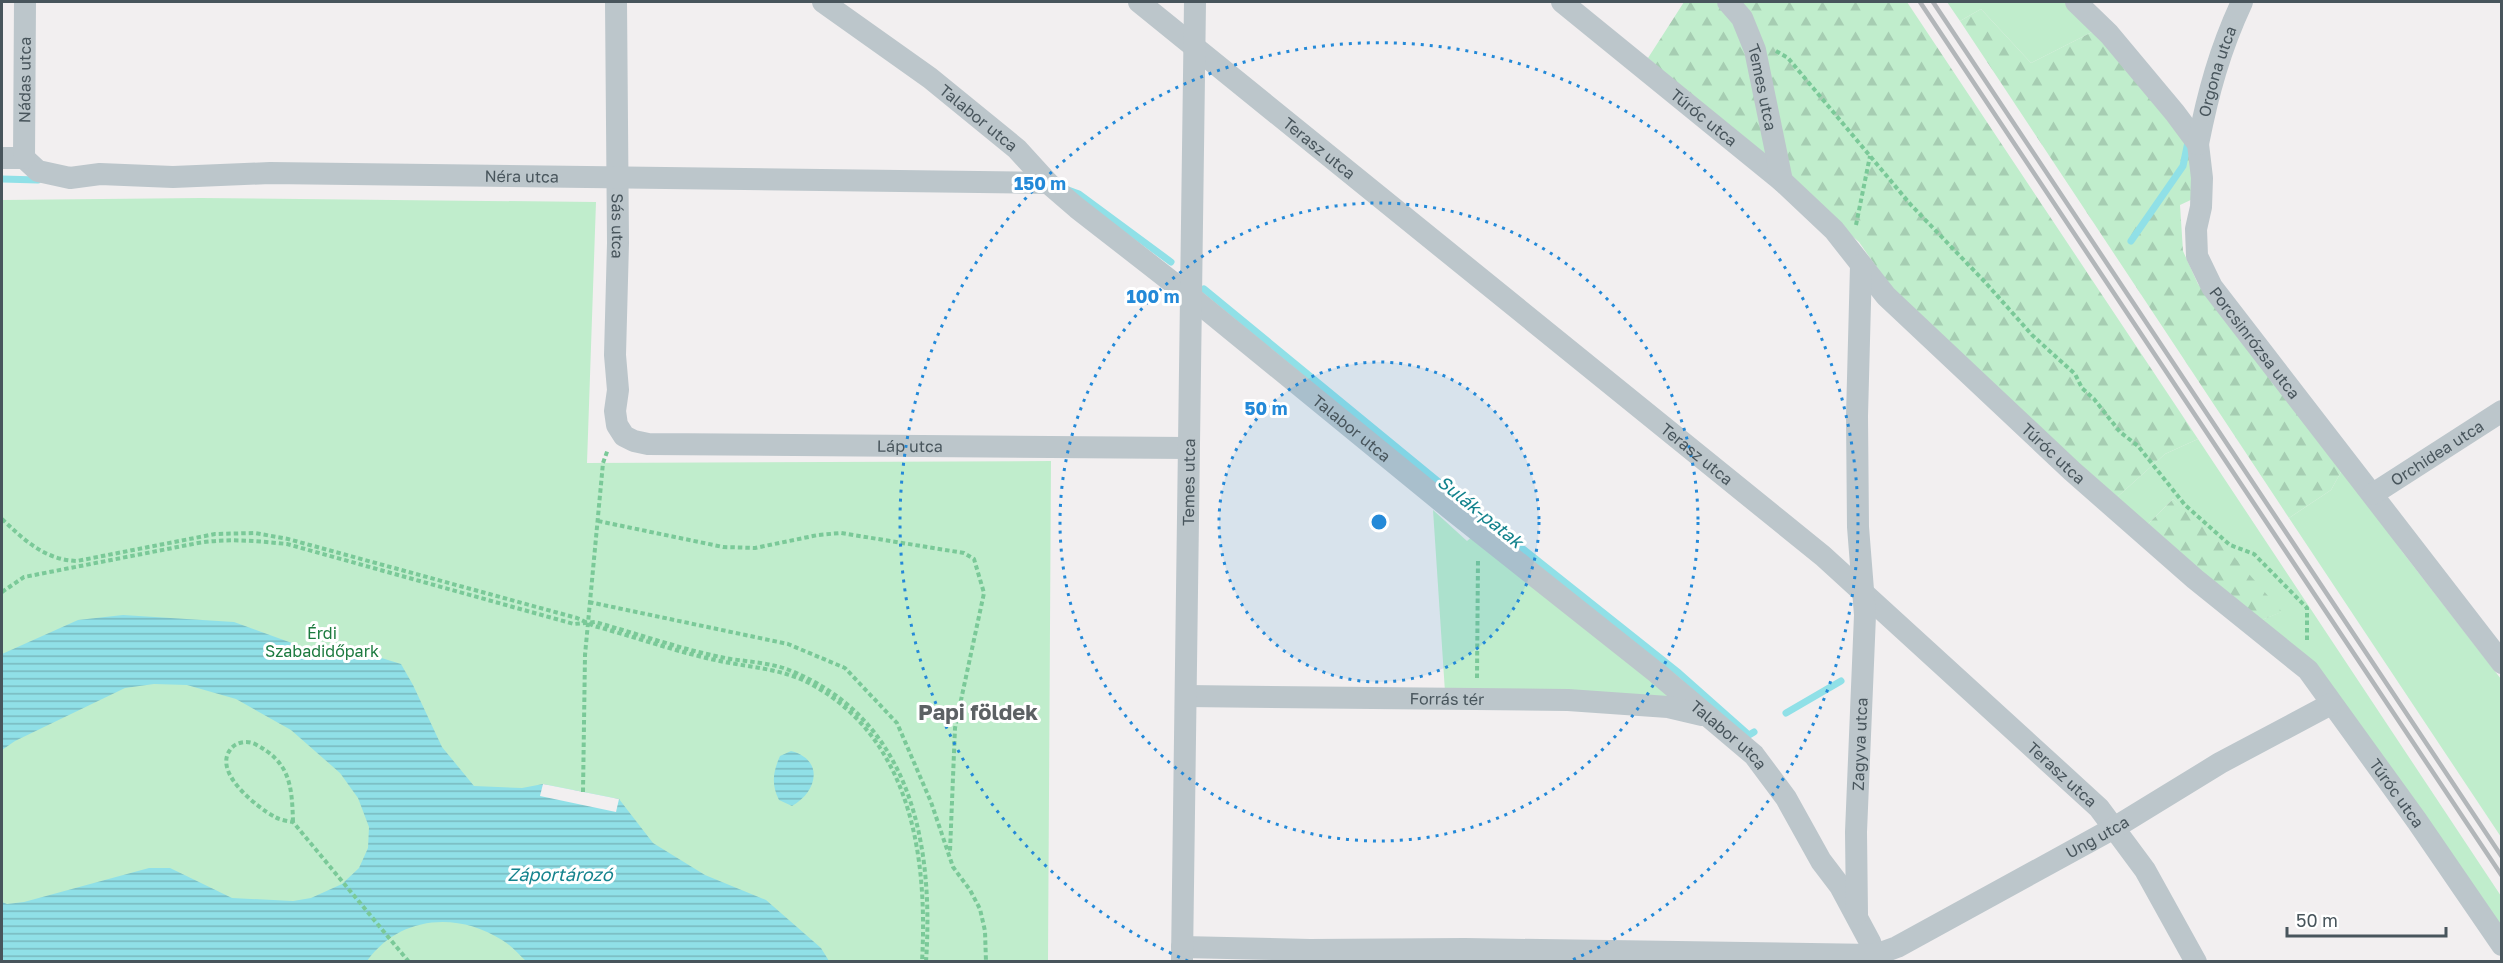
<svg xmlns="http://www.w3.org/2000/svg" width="2503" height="963" viewBox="0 0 2503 963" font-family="'Golos Text',sans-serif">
  <defs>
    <pattern id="forest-firs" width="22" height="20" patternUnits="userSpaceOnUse" patternTransform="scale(1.5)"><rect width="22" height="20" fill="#c0edcc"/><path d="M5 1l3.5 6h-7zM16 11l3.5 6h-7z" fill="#a6cdb2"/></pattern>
    <pattern id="water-rules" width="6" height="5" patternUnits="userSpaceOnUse" patternTransform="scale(1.5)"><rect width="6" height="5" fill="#90e0e7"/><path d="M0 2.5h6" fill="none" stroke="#78b8be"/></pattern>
  </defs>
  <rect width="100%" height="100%" fill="#f2eff0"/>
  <path fill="#c0edcc" d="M1947,2H2069L2098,29L2031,63L1981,9L1960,21Z
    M201,198L596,202L587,463L1051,461L1048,961H2V200Z
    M2198,439L2501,896V930L2259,621L2281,612L2173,499L2146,526L2115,499L2165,454Z
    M2342,470L2363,492L2401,550L2501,679V837L2289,518L2331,490Z
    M1433,510L1467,541L1486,525L1682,703L1445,692Z"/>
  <path fill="url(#forest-firs)" d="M1684,2H1907L2198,439L2165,454L2115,499L1891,288L1859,242L1648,58Z
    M1981,9L2031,63L2098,29L2184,110L2212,190L2180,205L2183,251L2198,284L2342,470L2331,490L2289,518L1960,21Z
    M2173,499L2229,551L2282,612L2259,621L2146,526Z"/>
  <path fill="url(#water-rules)" d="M123,615L234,622L333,658L375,656L401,664L413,685L442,747L474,786L522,788L543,784L619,799L653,843L705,875L766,900L821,948L829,961H526C518,954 511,945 502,940C457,911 399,916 367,961H2V902L7,904L24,902L149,868H170L232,898L293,901L311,898L342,884L359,868L368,848L369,827L358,798L340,773L291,730L236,699L187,685L154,684L125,688L15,741L2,750V654L78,620Z
    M791,751C825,760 817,792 792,806L779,800C771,784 773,772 780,756Z"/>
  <path fill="#f2eff0" d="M543,784L619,799L616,812L540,796Z"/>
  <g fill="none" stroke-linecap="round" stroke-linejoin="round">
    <path stroke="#90e0e7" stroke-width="7" d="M2,179L38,180
      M1068,190L1079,194L1171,262
      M2131,241L2183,166L2188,142
      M1204,289L1440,483L1679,673L1749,735L1754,732
      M1786,713L1841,681"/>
    <path stroke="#7ac998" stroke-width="4" stroke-dasharray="4.5 3" stroke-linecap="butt" d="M1776,51L1788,58L1911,205L1985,282L2032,335L2075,374L2082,388L2094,399L2120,432L2138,446L2185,505L2230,545L2254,554L2307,608V641
      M1856,225L1870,156
      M2,519C24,540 45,560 77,561L215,534L255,533L288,539L577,618L594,626C639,638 685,655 730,663C757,668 784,670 809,683C911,737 928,857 922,962
      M598,521L723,547L755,548L818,535L841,533L964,553L974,559L984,593L955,728L950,851
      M2,592L24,577L198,543C228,538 257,541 287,544L574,624L595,622C639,634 686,651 731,659C751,662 771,663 789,670C911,718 934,844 926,962
      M589,602L788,644L845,668L897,723L931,802L953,867L970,890L980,909L985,931L986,962
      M1477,678L1478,559
      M583,792L585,655L603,463L608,449
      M293,822C292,785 290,762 255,744C247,740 235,742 230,750C213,773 258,808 275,817C280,820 287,821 293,822L409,962"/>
    <g stroke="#bcc6cb" stroke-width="22">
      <path id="s1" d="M616,2L618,243L615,355L618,390L615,411L617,425L624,436L634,441L648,444L1188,448"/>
      <path id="s2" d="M823,2L930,78L1017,149L1048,183L1077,208L1190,296L1453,511L1657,673L1754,755L1786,798L1821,861L1840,886L1870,942L1877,962"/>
      <path id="s3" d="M1139,2L1823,556L2099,808L2145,870L2196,962"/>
      <path id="s4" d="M1562,2L1782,181L1834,230L1886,296L2072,471L2195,579L2308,670L2417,821L2502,945"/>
      <path id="s5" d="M1728,2L1742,18L1755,50L1782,181"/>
      <path id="s6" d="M2076,2L2109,34L2175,113L2198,144L2202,178L2201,207L2196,229L2197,256L2212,287L2502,663"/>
      <path id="s7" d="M2198,144C2208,93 2220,49 2242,2"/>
      <path id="s8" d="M2,158H24L38,171L70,178L100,174L173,177L270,173L1048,183"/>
      <path id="s9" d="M24,158L25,2"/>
      <path id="s10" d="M2373,494L2502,411"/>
      <path id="s11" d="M1186,696L1568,700L1668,707L1702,715"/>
      <path id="s12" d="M1857,914L1856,832L1865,615L1858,527L1857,416L1861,265"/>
      <path id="s13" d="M1182,947L1310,950L1465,949L1875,955L1897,947L2114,828L2220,763L2331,704"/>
      <path id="s14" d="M1182,960L1195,2"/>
    </g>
    <path stroke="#b2b6b9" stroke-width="4.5" d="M1920,2L2502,876
      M1933,2L2502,857"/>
  </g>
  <circle cx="1379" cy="522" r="160" fill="#2389d8" fill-opacity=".12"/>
  <g fill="none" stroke="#2389d8" stroke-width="3" stroke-dasharray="3 6">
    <circle cx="1379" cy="522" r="160"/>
    <circle cx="1379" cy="522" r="319"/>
    <path d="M1188 961A479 479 0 1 1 1570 961"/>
  </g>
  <g text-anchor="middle" stroke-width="6" stroke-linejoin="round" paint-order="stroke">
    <g font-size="16" fill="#48555c" stroke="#fff">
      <text dy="6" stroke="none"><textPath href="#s7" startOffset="75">Orgona utca</textPath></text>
      <text dy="6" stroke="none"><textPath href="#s9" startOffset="78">Nádas utca</textPath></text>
      <text dy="6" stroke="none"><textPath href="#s5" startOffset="94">Temes utca</textPath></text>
      <text dy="6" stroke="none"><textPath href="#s2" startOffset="194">Talabor utca</textPath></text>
      <text dy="6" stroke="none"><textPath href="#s4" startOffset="183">Túróc utca</textPath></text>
      <text dy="6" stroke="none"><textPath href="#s3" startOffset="232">Terasz utca</textPath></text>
      <text dy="6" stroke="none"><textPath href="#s8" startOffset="526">Néra utca</textPath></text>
      <text dy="6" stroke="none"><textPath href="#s1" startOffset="224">Sás utca</textPath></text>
      <text dy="6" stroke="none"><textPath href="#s6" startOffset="405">Porcsinrózsa utca</textPath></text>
      <text dy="6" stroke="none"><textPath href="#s2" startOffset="680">Talabor utca</textPath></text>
      <text dy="6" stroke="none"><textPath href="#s1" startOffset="724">Láp utca</textPath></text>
      <text dy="6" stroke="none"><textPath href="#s10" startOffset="76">Orchidea utca</textPath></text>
      <text dy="6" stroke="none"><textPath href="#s3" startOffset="718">Terasz utca</textPath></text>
      <text dy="6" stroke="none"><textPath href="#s4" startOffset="669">Túróc utca</textPath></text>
      <text dy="6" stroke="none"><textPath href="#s14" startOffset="478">Temes utca</textPath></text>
      <text dy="6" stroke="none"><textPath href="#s11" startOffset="261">Forrás tér</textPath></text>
      <text dy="6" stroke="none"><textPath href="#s2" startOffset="1166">Talabor utca</textPath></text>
      <text dy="6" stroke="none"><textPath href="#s12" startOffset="170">Zagyva utca</textPath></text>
      <text dy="6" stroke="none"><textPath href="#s3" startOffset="1204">Terasz utca</textPath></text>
      <text dy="6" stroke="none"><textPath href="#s4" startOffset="1155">Túróc utca</textPath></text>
      <text dy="6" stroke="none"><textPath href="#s13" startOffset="945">Ung utca</textPath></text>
    </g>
    <g font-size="16" fill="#1c7a3f" stroke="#fff">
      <text x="322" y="639">Érdi<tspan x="322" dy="18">Szabadidőpark</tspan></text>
    </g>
    <g font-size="18" font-style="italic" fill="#14838d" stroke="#fff">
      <text transform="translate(1480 512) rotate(39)" y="6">Sulák-patak</text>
      <text x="560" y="881">Záportározó</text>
    </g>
    <g font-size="22" font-weight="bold" fill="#5c6164" stroke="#fff">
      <text x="978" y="720">Papi földek</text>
    </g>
  </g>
  <circle cx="1379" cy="522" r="9" fill="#2389d8" stroke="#fff" stroke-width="3"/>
  <g font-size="18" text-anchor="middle" font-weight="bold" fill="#2389d8" stroke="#fff" stroke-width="6" stroke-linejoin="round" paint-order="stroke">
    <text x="1040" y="190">150 m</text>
    <text x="1153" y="303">100 m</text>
    <text x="1266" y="415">50 m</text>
  </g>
  <rect width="2503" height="963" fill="none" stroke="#48555c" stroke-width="6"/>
  <path d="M2287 927v9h159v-9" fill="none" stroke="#48555c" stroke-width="3"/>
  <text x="2296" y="927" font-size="18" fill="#48555c" stroke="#ffffff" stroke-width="4.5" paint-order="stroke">50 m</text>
</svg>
